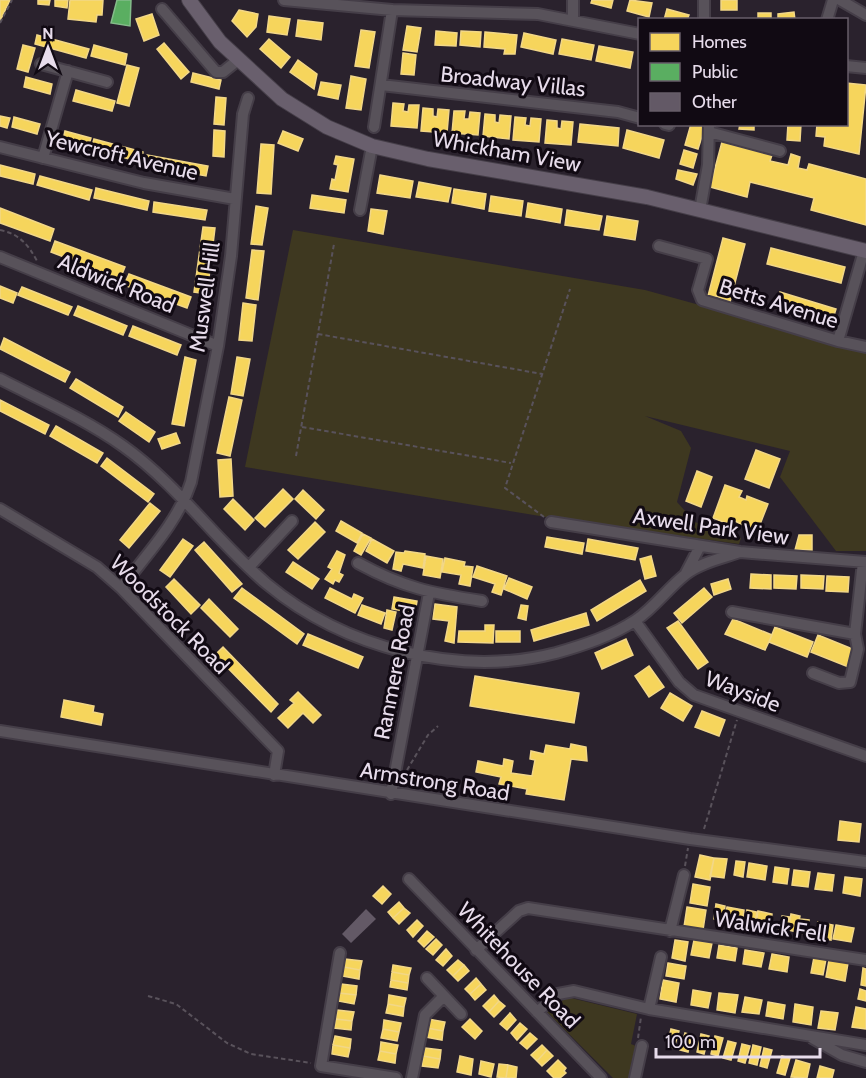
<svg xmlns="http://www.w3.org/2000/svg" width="866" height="1078" viewBox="0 0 866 1078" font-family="Cabin,sans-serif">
  <rect width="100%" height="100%" fill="#2a222d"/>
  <path fill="#3e3820" d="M293,230L645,290L866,351V551H836L780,477L790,451L645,416L681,431L691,448L677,502L695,522L741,538L739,544L546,517L245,467Z
    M567,997L637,1014L631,1044L636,1046L631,1064L634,1068L632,1078H613L547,1012Z"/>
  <path fill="#f6d55c" stroke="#f2d787" stroke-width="1.5" d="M0,0H10L0,21Z
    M38,0H50L49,5L38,4Z
    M55,0H68L67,8L55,6Z
    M70,0H103L102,15H97L96,22L68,19Z
    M592,0H613L611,8L591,3Z
    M630,0L652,3L649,17L627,11Z
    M721,0H737V10H721Z
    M667,9L689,15L687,20H664Z
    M239,10L258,14L256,27L247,37L232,21Z
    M794,12L795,20H778V14Z
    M758,13H771V20H758Z
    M152,14L159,35L144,41L136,19Z
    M269,16L290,19L287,35L267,32Z
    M298,20L323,23L321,40L296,36Z
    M407,26L421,28L417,52L403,50Z
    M361,30L375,32L369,68L355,66Z
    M436,31L457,33L456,46L435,45Z
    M461,31L481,32L480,47L460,45Z
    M485,32L517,35L515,54H504L505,49L484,47Z
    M524,33L556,40L553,54L521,47Z
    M37,35L89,49L86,58L35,44Z
    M269,39L290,57L281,68L260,49Z
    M562,39L594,45L591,60L559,54Z
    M164,43L189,72L181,79L157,49Z
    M23,45L35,48L28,72L17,69Z
    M94,45L127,54L125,65L91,56Z
    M599,46L633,52L630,68L596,61Z
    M403,53L416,55L414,75L401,74Z
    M298,60L317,74L314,89L290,72Z
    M127,65L139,68L129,106L117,103Z
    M193,73L221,80L219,89L191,82Z
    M351,76L366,79L361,110L346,108Z
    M26,77L52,84L50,94L24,87Z
    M321,82L341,85L338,99L318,95Z
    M846,83L866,85L859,154L824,146L825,137L816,136L817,124H846Z
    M76,90L115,101L112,111L73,101Z
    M216,97L226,98L224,125L214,124Z
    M393,103L404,104L403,111L408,112L409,105H419L417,128L391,126Z
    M423,108L433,109V116L437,117L438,109L449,110L447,133L421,131Z
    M454,111H465L464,119H469L470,112L480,113L478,135L452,133Z
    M485,114L495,115V122L499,123L500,115L511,116L509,139L483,136Z
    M0,116L10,118L7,128L0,126Z
    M14,117L40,124L37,134L12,127Z
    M515,117L526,118L525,125L530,126L531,118L541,119L539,142L513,140Z
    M547,120L557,121V128L561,129L562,121L573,122L571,145L545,143Z
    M580,124L619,128L618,146L578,142Z
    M691,124H706L698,149L685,145Z
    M740,124H754V130L739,129Z
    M788,124H801L800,141L787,140Z
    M214,130L225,131L224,157L213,156Z
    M627,130L664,140L659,158L623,148Z
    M65,131L91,138L88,147L63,140Z
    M283,131L303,139L298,151L278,143Z
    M94,139L143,152L141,162L91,149Z
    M722,142L772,155L770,161L788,165L791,154L800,157L798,168L807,170L809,164L866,179V225L811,210L814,198L750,182L747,197L710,187Z
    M261,144L274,145L271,194L257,193Z
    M684,150L697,154L693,168L680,164Z
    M147,155L208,166L206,176L145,165Z
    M336,156L354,159L348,192L330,189L332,179L335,180L338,165L334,164Z
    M0,165L35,174L33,184L0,176Z
    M678,170L697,174L693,185L676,179Z
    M380,175L413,181L410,198L377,193Z
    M40,176L92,190L89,200L37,185Z
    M419,182L451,188L448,202L416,197Z
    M96,188L149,201L147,210L94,198Z
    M454,189L486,194L484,209L452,203Z
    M312,195L346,200L344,213L310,208Z
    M491,196L523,201L521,216L489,211Z
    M154,202L207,210L205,220L153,212Z
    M528,203L562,209L560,223L526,217Z
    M256,206L268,208L262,245L251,244Z
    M0,208L54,229L50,241L0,223Z
    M371,209L387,211L383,234L368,231Z
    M567,210L602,216L599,230L565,225Z
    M607,216L638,221L635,240L604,235Z
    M203,227L215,228L207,294L194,292Z
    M723,238L745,244L730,302L716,296L715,298L708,296Z
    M55,241L125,267L120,279L51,252Z
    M771,248L845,267L841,283L767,264Z
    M252,250L264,251L258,300L246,298Z
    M129,274L191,297L187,308L124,285Z
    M0,286L17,293L13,303L0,298Z
    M22,287L72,307L68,315L18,295Z
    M780,292L836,309L831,325L775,308Z
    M243,303L256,305L252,341L239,340Z
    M78,306L127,326L123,335L74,315Z
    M133,326L181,345L177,355L129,336Z
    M4,338L70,372L65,382L0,349Z
    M185,357L196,360L184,426L172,424Z
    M237,357L250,359L243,396L231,394Z
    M76,379L123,407L118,417L70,388Z
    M229,397L242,400L230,456L217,453Z
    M0,400L49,425L45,434L0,411Z
    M126,412L155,432L149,442L119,421Z
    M56,426L103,453L97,463L50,436Z
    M176,433L180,443L162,449L158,439Z
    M756,450L780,459L769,488L745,479Z
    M107,458L154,494L148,502L101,466Z
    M231,459L233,496L220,497L218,460Z
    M697,471L712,477L701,507L686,501Z
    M725,485L742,491L739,497L746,500L747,496L768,504L757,532L731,519L729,524L713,518Z
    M283,489L293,499L265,527L255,518Z
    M303,490L324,510L316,519L295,499Z
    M233,499L254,520L245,530L224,509Z
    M150,503L160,511L129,548L120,540Z
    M341,521L362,533L357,543L336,531Z
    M315,522L325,532L298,559L288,550Z
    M363,534L371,538L361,555L354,551Z
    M799,535H812V550H795Z
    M547,537L584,543L582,554L545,547Z
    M183,539L193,546L170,577L160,570Z
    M372,539L394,551L387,563L366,551Z
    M588,539L638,548L635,560L586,551Z
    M204,542L242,584L232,592L195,550Z
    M337,551L345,555L339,573L343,575L339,582L335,580L333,584L325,579L332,569L328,567Z
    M405,551L425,554L423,568L403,564L401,571L393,569L396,552L404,553Z
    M426,556L443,559L440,578L423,575Z
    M651,556L656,576L645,579L640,559Z
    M445,558L465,562L464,566L473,567L470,586L459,584L461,575L442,572Z
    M293,562L319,579L312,589L286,572Z
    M477,566L507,576L501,595L492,592L495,584L473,577Z
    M751,574L771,575V589L750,588Z
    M774,575L797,576L796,589L774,588Z
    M801,575L824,576L823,589L801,588Z
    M827,576L849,577L848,592L826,591Z
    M509,578L532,587L527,599L504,589Z
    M174,579L200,605L191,614L166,587Z
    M728,579L731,589L714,595L711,584Z
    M640,580L646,591L597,621L591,610Z
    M242,588L304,634L297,644L234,598Z
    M330,588L352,599L354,594L363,598L355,613L325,598Z
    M704,588L712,597L682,623L674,613Z
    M394,597L417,601L415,613L392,609Z
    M209,599L238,629L230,637L201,608Z
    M435,604L457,607L454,643L445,641L449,621L433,619Z
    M362,605L385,613L381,624L358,615Z
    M521,605L528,606L526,620L518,618Z
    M387,610L396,612L392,630L384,628Z
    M586,613L589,625L534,641L531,630Z
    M733,619L772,635L765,650L725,634Z
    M678,621L708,662L698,669L667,628Z
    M485,625H494L493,643L458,642L459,631H485Z
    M775,627L813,642L807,657L769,642Z
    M496,631H520V642H496Z
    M308,634L363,657L358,668L303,645Z
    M818,635L855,650L851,668L811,652Z
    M626,639L633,655L602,669L595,653Z
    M223,647L278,704L271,712L215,655Z
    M649,666L664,687L649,697L635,676Z
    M475,676L579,693L574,723L470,706Z
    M298,692L321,715L313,723L303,713L288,728L278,718L294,703L290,700Z
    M670,693L692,706L683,721L661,708Z
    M64,700L94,706L93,712L103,714L101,725L61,717Z
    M702,711L725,720L719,736L695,727Z
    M571,744L586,747L587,761L571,759L564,800L526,794L527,789L499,784L501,777L476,772L478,761L503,766L504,759L513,761L511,773L532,776L535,760L530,759L531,751L544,754L546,745L570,749Z
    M840,821L861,824L859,842L838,840Z
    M700,855L714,858L710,880L695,877Z
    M714,858L727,859L724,878L710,876Z
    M736,861L745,862L743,877L734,875Z
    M749,863L767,866L765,880L747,877Z
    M775,867L789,869L787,884L773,882Z
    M794,870L810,872L808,887L792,885Z
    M818,873L834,875L832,891L815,889Z
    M845,877L862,879L860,896L843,893Z
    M693,884L710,887L707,906L690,903Z
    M383,886L391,894L382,904L373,896Z
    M399,902L404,908L393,918L388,912Z
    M716,904L725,906L723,921L714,919Z
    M687,907L706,910L703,930L684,927Z
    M727,907L744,910L742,924L724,921Z
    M404,908L410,913L399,924L393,918Z
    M747,910L757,912L754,928L744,926Z
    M758,911L772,914L770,928L756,925Z
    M791,914L800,916L797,932L788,930Z
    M782,916L789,917L786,932L779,931Z
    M800,919L809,920L807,934L798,933Z
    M417,920L423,926L413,937L407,930Z
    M818,922L833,925L831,940L816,937Z
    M836,925L854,928L851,942L833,939Z
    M427,931L434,937L424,947L418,941Z
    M436,939L442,945L433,955L426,949Z
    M675,940L688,942L685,961L672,958Z
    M694,940L712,943L709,958L691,955Z
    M719,945L737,948L735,961L717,958Z
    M446,949L452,956L443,966L436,960Z
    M745,950L764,953L761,967L743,964Z
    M772,954L789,957L787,972L769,969Z
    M814,957L826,959L823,975L811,973Z
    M345,959L362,961L360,970L344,967Z
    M458,960L464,965L453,976L447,970Z
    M829,960L848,963L845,981L826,977Z
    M668,963L686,966L684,979L666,976Z
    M393,965L411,968L409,975L392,972Z
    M464,965L469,971L458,981L453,976Z
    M344,967L360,970L359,979L342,976Z
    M863,968L866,969V986L861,985Z
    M392,972L409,975L408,983L391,980Z
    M476,978L481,984L470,994L465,989Z
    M391,980L408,983L407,990L390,987Z
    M663,980L679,983L676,1002L660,999Z
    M341,984L357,986L356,995L339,993Z
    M481,984L486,990L475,1000L470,994Z
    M860,989L866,991V1001L858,999Z
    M693,990L711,993L708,1008L691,1005Z
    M339,993L356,995L354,1004L338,1001Z
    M719,993L738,995L735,1013L717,1010Z
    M389,995L406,998L404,1007L388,1004Z
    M494,995L499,1001L489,1012L483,1006Z
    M745,997L762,1000L759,1014L742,1012Z
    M499,1001L505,1006L494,1017L489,1012Z
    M768,1002L785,1005L783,1019L766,1016Z
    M388,1004L404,1007L403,1016L386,1013Z
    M795,1004L813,1007L811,1025L793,1022Z
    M856,1007L866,1009V1029L852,1027Z
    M337,1010L354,1012L352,1021L336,1019Z
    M821,1011L838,1013L835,1030L818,1028Z
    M510,1013L516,1020L507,1030L500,1024Z
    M336,1019L352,1021L351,1030L334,1028Z
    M428,1019L445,1022L443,1031L427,1028Z
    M470,1019L482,1031L475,1039L462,1027Z
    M384,1020L401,1023L399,1032L383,1029Z
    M520,1023L527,1029L517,1040L511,1033Z
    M427,1028L443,1031L442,1040L425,1037Z
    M383,1029L399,1032L397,1041L381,1038Z
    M671,1029L679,1031L674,1048L667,1046Z
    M530,1033L537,1039L527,1049L520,1043Z
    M685,1033L692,1035L688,1052L680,1050Z
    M701,1034L709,1036L704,1054L697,1052Z
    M335,1036L351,1039L350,1048L333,1045Z
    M715,1036L723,1038L718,1056L711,1054Z
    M728,1041L736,1043L731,1060L723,1058Z
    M381,1042L398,1045L396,1054L380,1051Z
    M742,1044L750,1046L745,1063L738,1061Z
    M333,1045L350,1048L348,1057L332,1054Z
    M542,1045L547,1050L537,1061L531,1055Z
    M753,1045L761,1047L757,1065L749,1063Z
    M425,1048L441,1050L440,1059L423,1056Z
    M764,1048L772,1050L767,1068L760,1066Z
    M547,1050L553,1056L542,1066L537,1061Z
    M380,1051L396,1054L395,1063L378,1060Z
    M423,1056L440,1059L438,1068L422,1066Z
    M460,1056L473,1059L471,1075L457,1072Z
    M782,1056L790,1058L785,1075L777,1073Z
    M558,1060L566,1068L564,1071L566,1073L560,1078H554L547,1071Z
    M796,1060L810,1064L807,1078L791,1077Z
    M481,1061L494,1064L491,1077L479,1074Z
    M499,1064L508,1065L506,1078L497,1077Z
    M508,1065L517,1067L516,1078H506Z
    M820,1066L834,1070L832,1078H817Z"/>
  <path fill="#5aae61" stroke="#84bc8a" stroke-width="1.5" d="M117,0H131L130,26L111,23Z"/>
  <path fill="#635966" d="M366,909L376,919L351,943L342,934Z"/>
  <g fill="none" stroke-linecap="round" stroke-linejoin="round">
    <g stroke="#453e48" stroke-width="14">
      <path id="minor" d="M284,0L392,10L538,14L640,34
        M704,0V20
        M840,0L866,15
        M162,9L216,72H223L238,60
        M573,19V0
        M827,20L833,0
        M41,64L107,82
        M846,66L866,68
        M381,85L618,112L640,118
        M665,124L669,125
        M374,127L392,10
        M709,132L780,151
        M0,147L144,183L235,199
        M43,158L68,71
        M360,210L372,146
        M700,210L708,165L709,124
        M659,246L707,259L698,290L702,300L838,341L866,347
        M0,257L218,346
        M838,341L864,251
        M0,379C41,400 85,419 123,446C178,485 216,541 267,584C344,648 459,678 556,653C584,645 612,636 636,620C655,607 668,588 686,574C700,563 723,558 740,552
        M0,509L97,567L121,588L278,751L274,775
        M551,522L740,552L866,562
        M358,563C404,588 431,593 482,601
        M249,567L292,521
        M686,573L700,546
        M121,588C146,555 178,522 191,482L218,346L231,256L243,114L248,98
        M732,612L855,634L863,562
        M635,621L679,682L694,695L866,756
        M813,673L839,683L850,682L858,649L855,634
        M0,731L690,839L866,862
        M391,794L429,593
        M409,879L601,1078
        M670,931L684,875
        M476,950L519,911L528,908L866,960
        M340,953L321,1066L396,1078
        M427,978L461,1014
        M649,1009L661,957
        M537,1012L558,994L574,991L649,1009L866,1045
        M812,1038L842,1055L866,1062
        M412,1078L425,1015L444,996
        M635,1078L642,1046"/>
    </g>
    <g stroke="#453e48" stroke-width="16">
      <path id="major" d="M189,0L220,42L282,99L327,127L372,146L428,159L647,197L866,251"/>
    </g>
    <path stroke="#59525b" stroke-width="2" stroke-dasharray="4.5 3" stroke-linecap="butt" d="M0,23L12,0
      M0,230C19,234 28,244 37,261
      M318,334L542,374
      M302,427L511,463
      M296,456L334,244
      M544,517L505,488L570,289
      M407,770L428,735L438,726
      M704,829L737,720
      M685,866L688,848
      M148,996L176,1004L227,1043L251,1054L311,1063
      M638,1038L641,1017"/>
    <use href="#minor" stroke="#58525a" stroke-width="10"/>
    <use href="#major" stroke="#695f6d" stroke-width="14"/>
  </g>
  <g text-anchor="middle" stroke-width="6" stroke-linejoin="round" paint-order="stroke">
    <g font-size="22" fill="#e7dceb" stroke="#110a13">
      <text transform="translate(513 81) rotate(6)" y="8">Broadway Villas</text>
      <text transform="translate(507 151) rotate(10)" y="8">Whickham View</text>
      <text transform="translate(122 155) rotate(13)" y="8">Yewcroft Avenue</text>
      <text transform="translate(117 283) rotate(22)" y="8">Aldwick Road</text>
      <text transform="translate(204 297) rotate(-82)" y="8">Muswell Hill</text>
      <text transform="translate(779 303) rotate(17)" y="8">Betts Avenue</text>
      <text transform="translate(711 526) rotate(8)" y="8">Axwell Park View</text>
      <text transform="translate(170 614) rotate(45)" y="8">Woodstock Road</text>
      <text transform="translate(394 672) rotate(-79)" y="8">Ranmere Road</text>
      <text transform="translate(743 691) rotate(21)" y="8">Wayside</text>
      <text transform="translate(435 781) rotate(9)" y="8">Armstrong Road</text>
      <text transform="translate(771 926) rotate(8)" y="8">Walwick Fell</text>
      <text transform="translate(519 965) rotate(46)" y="8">Whitehouse Road</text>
    </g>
  </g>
  <rect x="638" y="18" width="210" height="108" fill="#110a13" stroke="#675e69" stroke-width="1.5"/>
  <rect x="650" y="33" width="30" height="18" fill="#f6d55c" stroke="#675e69" stroke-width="1.5"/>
  <text x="692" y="48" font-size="18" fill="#e7dceb">Homes</text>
  <rect x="650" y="63" width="30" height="18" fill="#5aae61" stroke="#675e69" stroke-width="1.5"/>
  <text x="692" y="78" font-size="18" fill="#e7dceb">Public</text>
  <rect x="650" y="93" width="30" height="18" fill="#635966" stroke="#675e69" stroke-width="1.5"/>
  <text x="692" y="108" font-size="18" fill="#e7dceb">Other</text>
  <g transform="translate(48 48)" stroke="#110a13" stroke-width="4.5" paint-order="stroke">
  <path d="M0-4.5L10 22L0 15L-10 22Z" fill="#e7dceb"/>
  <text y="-9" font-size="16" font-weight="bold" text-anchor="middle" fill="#e7dceb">N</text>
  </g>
  <path d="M656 1048v9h164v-9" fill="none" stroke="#e7dceb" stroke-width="3"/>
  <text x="665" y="1048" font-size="18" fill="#e7dceb" stroke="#110a13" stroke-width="4.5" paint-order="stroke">100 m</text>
</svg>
